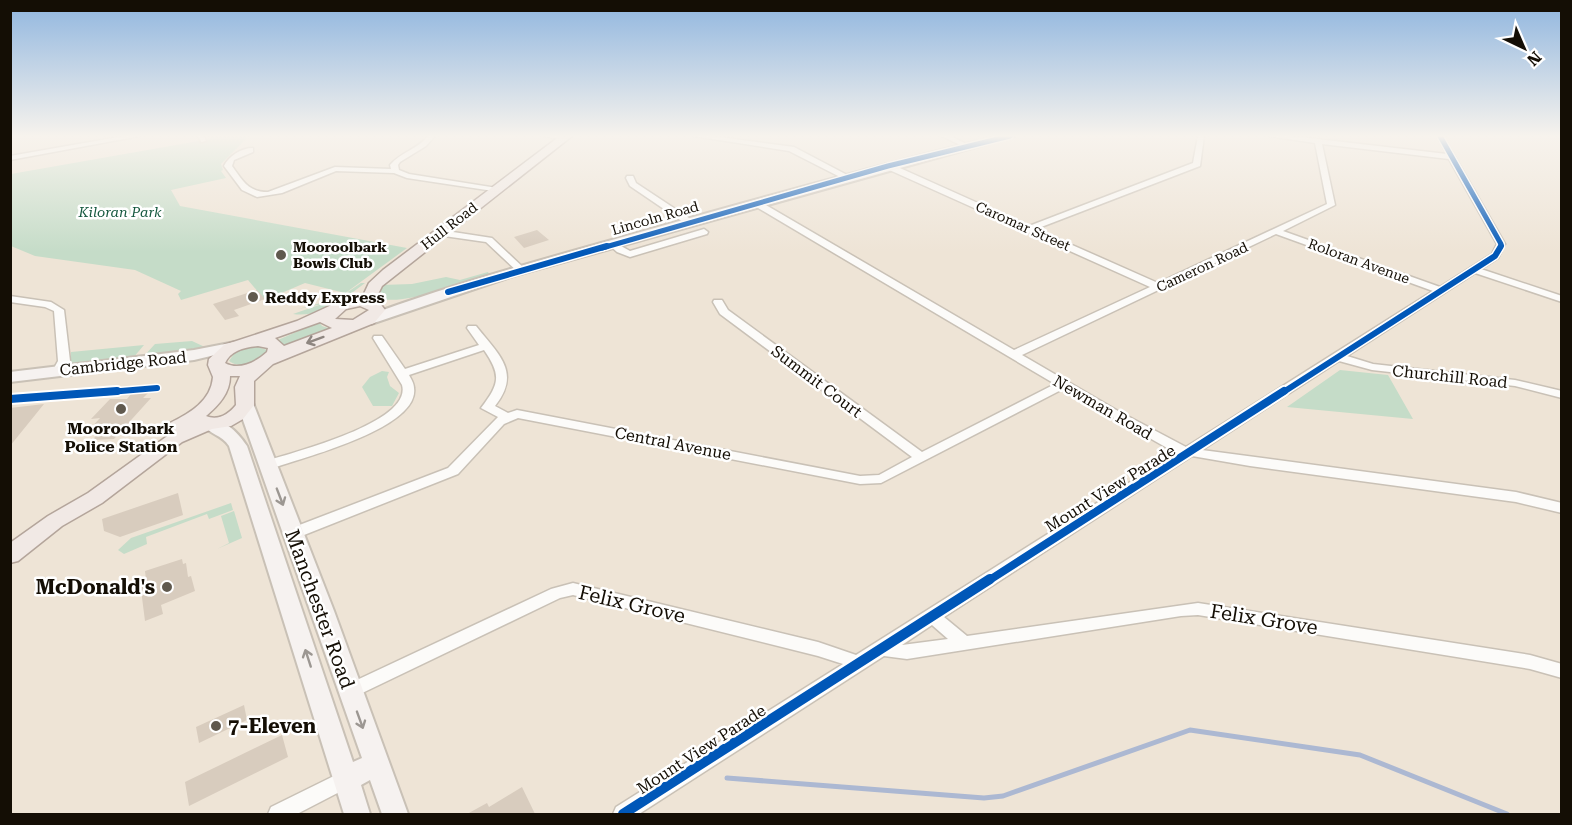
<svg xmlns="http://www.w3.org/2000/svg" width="1572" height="825" viewBox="0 0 1572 825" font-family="'Roboto Serif',serif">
  <rect width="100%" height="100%" fill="#eee4d6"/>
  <path fill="#c5dcc8" d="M210,136H249L221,164L223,170L221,171L226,178L171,190L180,206L407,248L336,300L361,283H365C344,299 321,318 293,314L322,304L298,309L336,299L345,293L305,283L265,300L248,280L181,300L178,294L181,291L135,270L35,256L11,246V174L210,139Z
    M488,272L489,274C465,282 395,310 374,296L381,285L412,284L446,277L460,280Z
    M319,322L322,326L331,329L284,346L278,340Z
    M192,341L207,348L143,357L155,344Z
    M144,345L133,358L71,363V352Z
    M255,346L267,350L266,355C254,362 241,370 229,361L236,351Z
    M1340,370L1388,375L1413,419L1287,407Z
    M382,371L389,372L387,377L390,386L399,393L392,406H373L362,387L370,377Z
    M231,503L233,510L209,519L207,514L146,537L147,544L124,554L118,550L131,538Z
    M234,511L242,538L217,549L229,543L221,516Z"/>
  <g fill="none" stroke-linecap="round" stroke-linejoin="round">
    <path stroke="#acb8d2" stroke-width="5" d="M727,778L984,798L1003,796L1190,730L1360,755L1507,814"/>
  </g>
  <path fill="#d8ccbe" d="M537,230L549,240L524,248L514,237Z
    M257,290L265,299L234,310L239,316L225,320L213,304Z
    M149,392L143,398H151L114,439L92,440L101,431H88L100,418L91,419L110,399H127L131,394Z
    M44,404L10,446V408Z
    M178,493L183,515L120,537L104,531L102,519Z
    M182,559L183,564L186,563L188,577L191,576L195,591L161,605L163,614L145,621L140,582L146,580L145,571Z
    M244,705L247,720L199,743L196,727Z
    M282,735L288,757L189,806L185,782Z
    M522,787L535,814H467L487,803L489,807Z"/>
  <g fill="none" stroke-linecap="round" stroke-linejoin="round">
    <g stroke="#c9c1b6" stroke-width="3">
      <path id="street" d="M124,136H140L10,160V156Z
        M198,136H204L206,141L201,142Z
        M428,136H435L426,146L400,162L398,165L399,170L409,174L497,188L501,190L500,192L407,178L394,173L336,171L282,193L257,197L242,190L224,166C229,156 241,148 253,148V152L234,160L232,166C243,181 248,192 268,192L335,167L391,169L390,165C401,152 418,149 428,136Z
        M543,136H566L568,138L565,140Z
        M693,136H712L794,147L851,177L844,179L789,151Z
        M941,136H950L971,146L965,147Z
        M1198,136H1204L1200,166L1036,229L1158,283L1327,204L1315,143L1269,136H1291L1447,154L1437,136H1443L1505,244L1498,258L1481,269L1562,296V302L1475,273L1347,356L1373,364L1515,380L1562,391V398L1515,386L1372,370L1339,361L1202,450L1516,492L1562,503V513L1516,502L1250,466L1192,456L944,617L967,636L1198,603L1530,655L1562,664V678L1530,669L1198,615L1181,616L907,659L884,656L639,814H613L616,807L843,664L818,656L573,595L560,598L356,696L350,698L344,696L341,691L344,686L551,589L573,583L818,642L856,655L1176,453L1063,389L881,483L860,484L518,418L504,424L458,474L299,537H289L287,533L289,529L448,468L498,417L481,408C499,384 502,376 484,350L409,375C411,379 414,383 414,388C420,428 302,458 273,468H263L262,465L263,462C290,453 413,423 402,385L373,338L374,336H382L405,369L479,345L467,328L468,326H476C498,354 522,372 495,406L508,413L517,410L860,476L879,475L912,457L720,314L713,302L714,300H722L728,310L922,452L1055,384L753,205V201H759L1014,350L1150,287L885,168V164H891L1029,226L1193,163ZM1322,144L1449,159L1497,244L1492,254L1440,287L1283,231L1335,205ZM1276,234L1433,291L1186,447L1118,411L1022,355ZM932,625L948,639L902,645Z
        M627,176H633L636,183L692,220V224H686L630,186L626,178Z
        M704,229L708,232L707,234L630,257L617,252L608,244L612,241L630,251Z
        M440,230L492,238L526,270L521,273L518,272L486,242L437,235L436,233Z
        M10,296L51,302L64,310L70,361L63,372L59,373L53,370L58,361L54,311L45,307L10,302Z
        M346,770L353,773L355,779L353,785L297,814H268L271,807Z"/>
    </g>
    <g stroke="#c9c1b6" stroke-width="4">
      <path id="secondary" d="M998,136H1015L513,276L371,324H361L359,321L361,318C460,281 563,254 665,225C775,194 886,163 998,136Z
        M235,342L240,343L242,346L240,349L194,360L10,382V372L194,350Z
        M245,398L253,403L334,611L408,814H382L370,780L361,785L370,814H344L229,446C222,435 209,434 202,424L204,420C222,416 238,432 247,446L353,762L362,758L237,403Z"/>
    </g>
    <g stroke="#b4a59b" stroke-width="3">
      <path id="primary" d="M560,136H572L382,286L376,298L385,310L374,323L273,364L254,381V405L243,419L231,426L212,429L182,442L102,503L62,526L18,561L10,563V543L48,516L88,493L173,432L168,427L170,423C190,413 211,401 213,377L208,365L209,359L224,345L297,321L336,303L362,298L369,283L383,270ZM360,306L369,310L353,320L335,319L346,309ZM320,322L332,328L284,346L275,338ZM258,346L268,348L267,352C256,362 239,371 225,363C230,351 245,347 258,346ZM230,376H240L235,387L236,405C229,414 218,421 206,416C219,405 230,393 230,376Z"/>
    </g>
    <use href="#street" fill="#fcfbf9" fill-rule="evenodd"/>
    <use href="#secondary" fill="#f6f2f0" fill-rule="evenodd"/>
    <use href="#primary" fill="#f1e9e5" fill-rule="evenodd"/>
    <g stroke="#fff" stroke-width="8">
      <path id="cycleway-far3" d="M1440,136L1501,244L1500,248
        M602,248L888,166L1010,136"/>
    </g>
    <g stroke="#fff" stroke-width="9">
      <path id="cycleway-far2" d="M448,292L607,246
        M97,393L157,388
        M1282,393L1495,256L1501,246"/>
    </g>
    <g stroke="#fff" stroke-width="12">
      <path id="cycleway-far1" d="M10,399L117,391
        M988,581L1284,391"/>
    </g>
    <g stroke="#fff" stroke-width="14">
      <path id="cycleway" d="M623,814L990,579"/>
    </g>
    <use href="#cycleway-far3" stroke="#0057b8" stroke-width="5"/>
    <use href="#cycleway-far2" stroke="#0057b8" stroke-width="6"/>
    <use href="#cycleway-far1" stroke="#0057b8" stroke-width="8"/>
    <use href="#cycleway" stroke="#0057b8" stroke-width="10"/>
  </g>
  <defs><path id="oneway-shaft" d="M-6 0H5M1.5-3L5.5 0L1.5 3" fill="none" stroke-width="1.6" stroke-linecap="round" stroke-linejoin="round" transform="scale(1.5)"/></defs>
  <use stroke="#8e8680" href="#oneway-shaft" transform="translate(315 340) rotate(160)"/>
  <g stroke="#9c9792">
    <use href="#oneway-shaft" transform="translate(280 497) rotate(69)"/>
    <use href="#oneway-shaft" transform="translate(308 658) rotate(-108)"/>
    <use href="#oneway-shaft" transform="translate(360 720) rotate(70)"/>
  </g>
  <linearGradient id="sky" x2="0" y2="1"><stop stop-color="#90b6df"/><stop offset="0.54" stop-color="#f7f3ed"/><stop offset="1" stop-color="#f7f3ed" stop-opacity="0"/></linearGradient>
  <rect width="1572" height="252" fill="url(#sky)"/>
  <g fill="#60594e" stroke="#fff" stroke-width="2">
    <circle cx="281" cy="255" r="6"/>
    <circle cx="253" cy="297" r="6"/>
    <circle cx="121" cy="409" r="6"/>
    <circle cx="167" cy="587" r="6"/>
    <circle cx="216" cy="726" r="6"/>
  </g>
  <g text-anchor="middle" stroke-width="5" stroke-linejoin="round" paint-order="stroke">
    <g font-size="14" font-style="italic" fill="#14583e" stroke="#fff">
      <text x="120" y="217">Kiloran Park</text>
    </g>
    <g font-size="14" fill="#140e05" stroke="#fff">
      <text transform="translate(655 218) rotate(-16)" y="5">Lincoln Road</text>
      <text transform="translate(449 226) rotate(-38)" y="5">Hull Road</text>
      <text transform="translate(1023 226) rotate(24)" y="5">Caromar Street</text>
      <text transform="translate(1359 261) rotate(20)" y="5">Roloran Avenue</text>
      <text transform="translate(1202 267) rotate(-25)" y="5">Cameron Road</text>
    </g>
    <g font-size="14" font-weight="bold" fill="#140e05" stroke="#fff" text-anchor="start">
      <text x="293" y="252">Mooroolbark<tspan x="293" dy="16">Bowls Club</tspan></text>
    </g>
    <g font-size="16" font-weight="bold" fill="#140e05" stroke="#fff" text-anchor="start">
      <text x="265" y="303">Reddy Express</text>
      <text x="121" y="434" text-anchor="middle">Mooroolbark<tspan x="121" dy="18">Police Station</tspan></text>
    </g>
    <g font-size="16" fill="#140e05" stroke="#fff">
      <text transform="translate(123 363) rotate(-6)" y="6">Cambridge Road</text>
      <text transform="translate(1450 376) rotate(6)" y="6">Churchill Road</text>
      <text transform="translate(817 381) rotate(37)" y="6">Summit Court</text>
      <text transform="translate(1103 407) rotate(30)" y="6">Newman Road</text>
      <text transform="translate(673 443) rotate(11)" y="6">Central Avenue</text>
      <text transform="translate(1110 488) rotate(-32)" y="6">Mount View Parade</text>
      <text transform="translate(701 749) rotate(-33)" y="6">Mount View Parade</text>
    </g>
    <g font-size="20" font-weight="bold" fill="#140e05" stroke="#fff" text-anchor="end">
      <text x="155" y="594">McDonald's</text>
      <text x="228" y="733" text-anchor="start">7-Eleven</text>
    </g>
    <g font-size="20" fill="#140e05" stroke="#fff">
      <text transform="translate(632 604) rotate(13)" y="7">Felix Grove</text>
      <text transform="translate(320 609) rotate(70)" y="7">Manchester Road</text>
      <text transform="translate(1264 619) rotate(9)" y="7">Felix Grove</text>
    </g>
  </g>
  <rect width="1572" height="825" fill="none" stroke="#140e05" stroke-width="24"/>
  <g transform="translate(1524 48) rotate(136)" stroke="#ffffff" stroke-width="4.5" paint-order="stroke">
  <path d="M0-4.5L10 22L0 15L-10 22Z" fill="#140e05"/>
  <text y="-9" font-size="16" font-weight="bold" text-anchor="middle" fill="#140e05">N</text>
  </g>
</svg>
